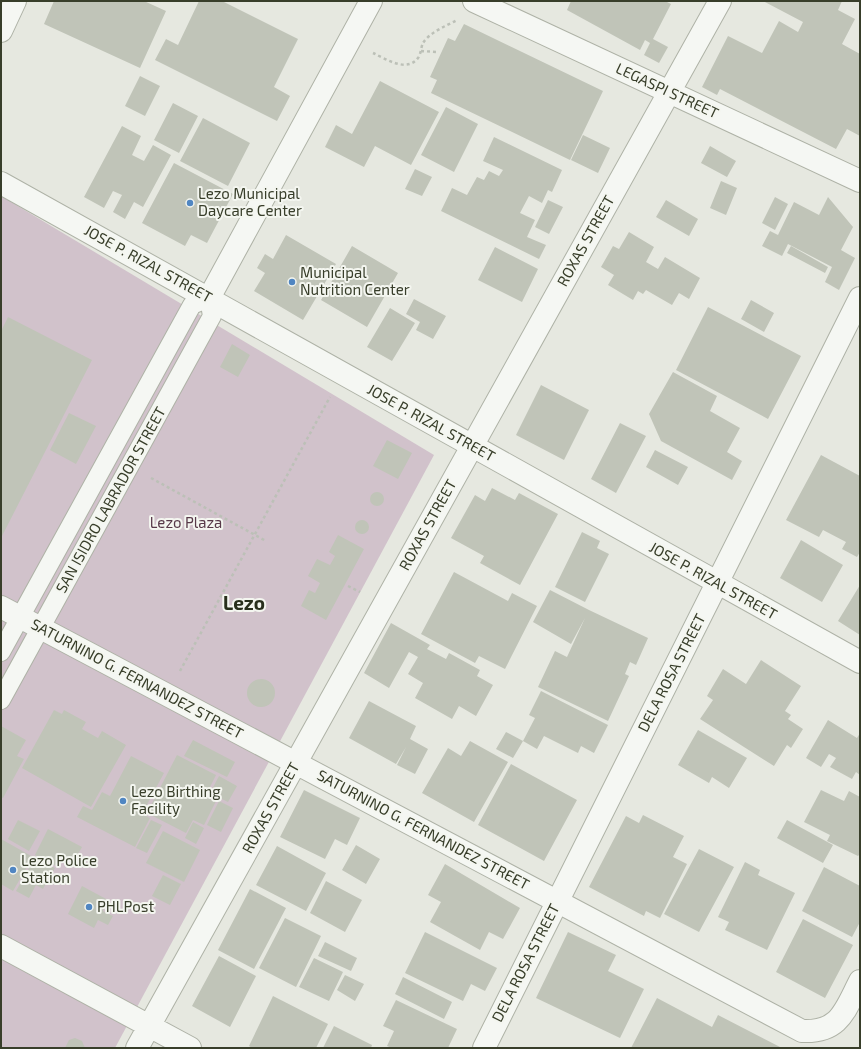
<svg xmlns="http://www.w3.org/2000/svg" width="861" height="1049" viewBox="0 0 861 1049" font-family="'Exo 2',sans-serif">
  <rect width="100%" height="100%" fill="#e6e8e0"/>
  <path fill="#d1c2cb" d="M1,196L434,455L115,1048H1Z"/>
  <path fill="#c0c4b8" d="M54,1H144L166,11L140,68L44,24Z
    M199,1H222L298,39L274,87L290,96L277,121L155,60L166,39L178,45Z
    M571,1H665L671,4L653,39L668,47L659,63L644,55L650,43L645,40L640,50L567,10Z
    M763,1H842L838,10L855,19L842,44L860,54V136L847,129L836,149L720,89L717,95L702,87L728,36L762,53L779,21L798,32L803,22Z
    M464,24L603,91L570,160L431,93L437,80L430,77L448,38L455,41Z
    M140,76L160,86L145,116L125,106Z
    M380,81L439,112L411,165L375,146L364,167L325,147L336,125L352,134Z
    M173,103L198,116L179,153L154,140Z
    M446,107L478,124L454,172L421,155Z
    M203,118L250,143L228,186L180,161Z
    M122,126L141,136L132,155L144,161L153,145L171,155L143,207L134,202L125,219L113,212L122,195L113,191L104,208L84,197Z
    M583,135L610,148L598,173L571,160Z
    M494,137L562,170L552,192L548,190L542,203L529,196L520,213L535,220L527,237L546,245L539,259L441,211L452,188L467,195L477,177L484,180L489,171L499,176L503,170L483,161Z
    M710,146L736,161L727,177L701,163Z
    M174,163L233,194L207,243L191,235L185,246L142,223Z
    M415,169L432,177L422,196L405,189Z
    M721,181L737,188L726,215L710,208Z
    M775,197L788,204L775,230L762,223Z
    M828,197L853,227L841,250L855,258L839,290L825,282L832,267L788,244L782,256L762,246L770,231L778,235L794,202L819,215Z
    M548,200L563,207L549,234L535,227Z
    M666,200L698,219L689,236L656,217Z
    M629,232L654,247L646,262L658,269L665,257L700,278L689,299L679,293L672,305L646,290L643,294L638,291L633,300L608,285L614,275L601,267L613,246L619,249Z
    M286,235L336,264L303,320L254,291L265,273L257,268L265,254L273,259Z
    M352,246L398,273L367,327L321,300Z
    M791,246L828,267L825,273L787,253Z
    M495,247L538,269L522,302L478,280Z
    M414,299L446,316L433,339L416,330L420,322L406,314Z
    M751,300L774,313L764,332L741,319Z
    M708,307L801,356L768,419L676,370Z
    M390,308L415,323L392,361L367,347Z
    M8,317L92,360L1,538V331Z
    M232,344L250,355L238,377L220,367Z
    M673,372L717,396L710,411L740,428L727,452L742,461L732,480L661,441L649,414Z
    M541,385L589,410L564,460L516,435Z
    M69,413L96,426L76,464L50,450Z
    M620,423L646,436L616,493L591,479Z
    M387,440L412,453L398,479L373,466Z
    M655,450L688,467L678,485L646,467Z
    M821,455L860,476V552L857,557L842,549L846,542L823,530L819,537L786,520Z
    M492,488L515,500L519,493L558,514L520,585L480,563L484,556L451,538L475,495L485,501Z
    M370 499a7 7 0 1 1 14 0a7 7 0 1 1-14 0Z
    M355 527a7 7 0 1 1 14 0a7 7 0 1 1-14 0Z
    M582,532L600,541L597,548L609,554L585,602L555,587Z
    M338,535L364,549L326,620L301,606L309,590L315,593L320,583L308,576L317,559L330,565L335,556L329,552Z
    M801,540L843,565L822,602L780,578Z
    M454,572L508,601L512,593L537,606L505,669L479,656L475,663L421,634Z
    M860,585V635L838,621Z
    M550,590L589,610L648,638L636,665L630,662L625,674L629,676L608,721L538,687L555,651L567,657L585,618L571,644L533,622Z
    M391,623L430,645L427,649L446,659L449,653L480,670L477,676L493,685L476,716L459,706L452,719L415,698L423,683L408,674L418,657L409,652L389,688L364,673Z
    M761,660L801,686L785,711L791,715L788,719L803,729L791,748L787,745L774,766L700,719L713,700L707,696L723,669L746,684Z
    M247 693a14 14 0 1 1 28 0a14 14 0 1 1-28 0Z
    M541,691L608,725L594,753L581,746L578,753L544,736L537,749L523,741L535,718L529,715Z
    M369,701L416,726L410,739L428,749L415,774L397,765L406,747L396,764L349,738Z
    M54,710L62,714L64,710L86,722L82,729L98,738L102,731L126,745L91,807L22,768Z
    M828,720L857,738L860,733V775L856,772L852,779L830,767L836,758L829,754L821,767L806,758Z
    M1,726L26,740L17,756L24,759L3,798L1,797Z
    M698,730L747,758L729,788L712,777L709,783L678,765Z
    M506,732L523,741L513,758L496,749Z
    M193,740L235,762L227,777L184,756Z
    M470,741L508,762L474,822L422,793L448,748L461,756Z
    M177,755L216,775L207,793L217,799L204,825L193,820L186,833L147,813Z
    M131,756L164,773L142,814L150,818L135,847L77,817L83,806L92,810L102,792L110,796Z
    M511,764L577,800L544,861L478,825Z
    M219,776L237,786L228,802L210,793Z
    M304,790L360,818L347,845L335,839L325,859L280,837Z
    M821,790L844,801L849,791L860,797V854L858,856L827,841L830,835L804,822Z
    M219,801L233,808L221,832L207,825Z
    M643,815L684,836L673,857L687,864L660,918L646,911L644,916L589,887L626,816L639,823Z
    M18,820L40,831L29,851L8,839Z
    M151,820L162,825L147,853L136,848Z
    M787,820L833,845L823,863L777,838Z
    M193,822L204,828L196,844L185,838Z
    M48,829L82,847L73,863L61,856L56,866L35,855Z
    M163,831L200,850L184,882L146,863Z
    M1,839L33,857L13,891L1,884Z
    M356,845L380,859L366,884L342,870Z
    M277,846L326,873L306,911L256,885Z
    M699,849L734,867L699,932L664,914Z
    M35,857L55,868L43,889L36,885L29,898L16,891Z
    M745,862L760,870L758,875L795,893L767,950L725,930L729,922L718,917Z
    M445,864L520,908L503,939L489,932L480,950L430,922L441,902L428,895Z
    M824,867L860,886V922L852,937L802,911Z
    M163,875L181,884L170,905L152,896Z
    M326,881L362,900L345,932L310,913Z
    M82,886L108,900L103,911L113,916L108,925L98,920L94,928L68,914Z
    M250,889L286,908L254,969L218,950Z
    M285,918L321,936L296,987L259,968Z
    M803,919L853,945L825,998L776,972Z
    M425,932L497,968L485,991L471,984L463,1001L405,973Z
    M568,932L616,955L608,971L644,989L620,1038L536,998Z
    M325,942L357,958L351,971L318,956Z
    M219,956L256,976L230,1027L192,1006Z
    M314,958L343,972L329,1001L299,987Z
    M345,975L364,984L355,1001L337,990Z
    M403,977L452,1002L444,1019L395,994Z
    M273,996L328,1024L316,1048H252L249,1046Z
    M657,998L712,1027L718,1015L782,1048H631Z
    M396,1000L457,1029L448,1048H392L387,1046L394,1031L383,1026Z
    M334,1026L372,1045L371,1048H323Z
    M75,1038L82,1041L85,1048H65L69,1040Z"/>
  <g fill="none" stroke-linecap="round" stroke-linejoin="round">
    <g stroke="#aeb2a6" stroke-width="20">
      <path id="service" d="M1,652L192,305L209,298L212,316L1,700"/>
    </g>
    <g stroke="#aeb2a6" stroke-width="24">
      <path id="minor" d="M474,1L860,181
        M1,31L15,1
        M1,183L860,662
        M209,298L371,1
        M1,607L802,1031C840,1033 845,1010 860,981
        M1,946L190,1048
        M137,1048L720,1
        M484,1048L860,298"/>
    </g>
    <path stroke="#bcc0b7" stroke-width="2.5" stroke-dasharray="3 3" stroke-linecap="butt" d="M421,51L437,52
      M373,53C386,59 407,73 418,58C421,54 421,47 423,43C430,32 446,26 457,20
      M151,478L266,541
      M348,586L360,592
      M180,671L330,397"/>
    <use href="#service" stroke="#f5f7f3" stroke-width="18"/>
    <use href="#minor" stroke="#f5f7f3" stroke-width="22"/>
  </g>
  <g fill="#5086c2" stroke="#f4f6f0" stroke-width="1.5">
    <circle cx="190" cy="203" r="4"/>
    <circle cx="292" cy="282" r="4"/>
    <circle cx="123" cy="801" r="4"/>
    <circle cx="13" cy="870" r="4"/>
    <circle cx="89" cy="907" r="4"/>
  </g>
  <g text-anchor="middle" stroke-width="4" stroke-linejoin="round" paint-order="stroke">
    <g font-size="15" fill="#383e2a" stroke="#f4f6f0">
      <text transform="translate(667 91) rotate(25)" y="5">LEGASPI STREET</text>
      <text transform="translate(586 241) rotate(-61)" y="5">ROXAS STREET</text>
      <text transform="translate(148 264) rotate(29)" y="5">JOSE P. RIZAL STREET</text>
      <text transform="translate(431 423) rotate(29)" y="5">JOSE P. RIZAL STREET</text>
      <text transform="translate(111 500) rotate(-61)" y="5">SAN ISIDRO LABRADOR STREET</text>
      <text transform="translate(428 525) rotate(-61)" y="5">ROXAS STREET</text>
      <text transform="translate(713 581) rotate(29)" y="5">JOSE P. RIZAL STREET</text>
      <text transform="translate(672 673) rotate(-63)" y="5">DELA ROSA STREET</text>
      <text transform="translate(137 679) rotate(28)" y="5">SATURNINO G. FERNANDEZ STREET</text>
      <text transform="translate(271 808) rotate(-61)" y="5">ROXAS STREET</text>
      <text transform="translate(423 830) rotate(28)" y="5">SATURNINO G. FERNANDEZ STREET</text>
      <text transform="translate(526 963) rotate(-63)" y="5">DELA ROSA STREET</text>
    </g>
    <g font-size="15" fill="#383e2a" stroke="#f4f6f0" text-anchor="start">
      <text x="198" y="199">Lezo Municipal<tspan x="198" dy="17">Daycare Center</tspan></text>
      <text x="300" y="278">Municipal<tspan x="300" dy="17">Nutrition Center</tspan></text>
      <text x="131" y="797">Lezo Birthing<tspan x="131" dy="17">Facility</tspan></text>
      <text x="21" y="866">Lezo Police<tspan x="21" dy="17">Station</tspan></text>
      <text x="97" y="912">PHLPost</text>
    </g>
    <g font-size="15" fill="#583949" stroke="#f4f6f0">
      <text x="186" y="528">Lezo Plaza</text>
    </g>
    <g font-size="19" font-weight="bold" fill="#282f1c" stroke="#f4f6f0">
      <text x="244" y="610">Lezo</text>
    </g>
  </g>
  <rect width="861" height="1049" fill="none" stroke="#383e2a" stroke-width="4"/>
</svg>
